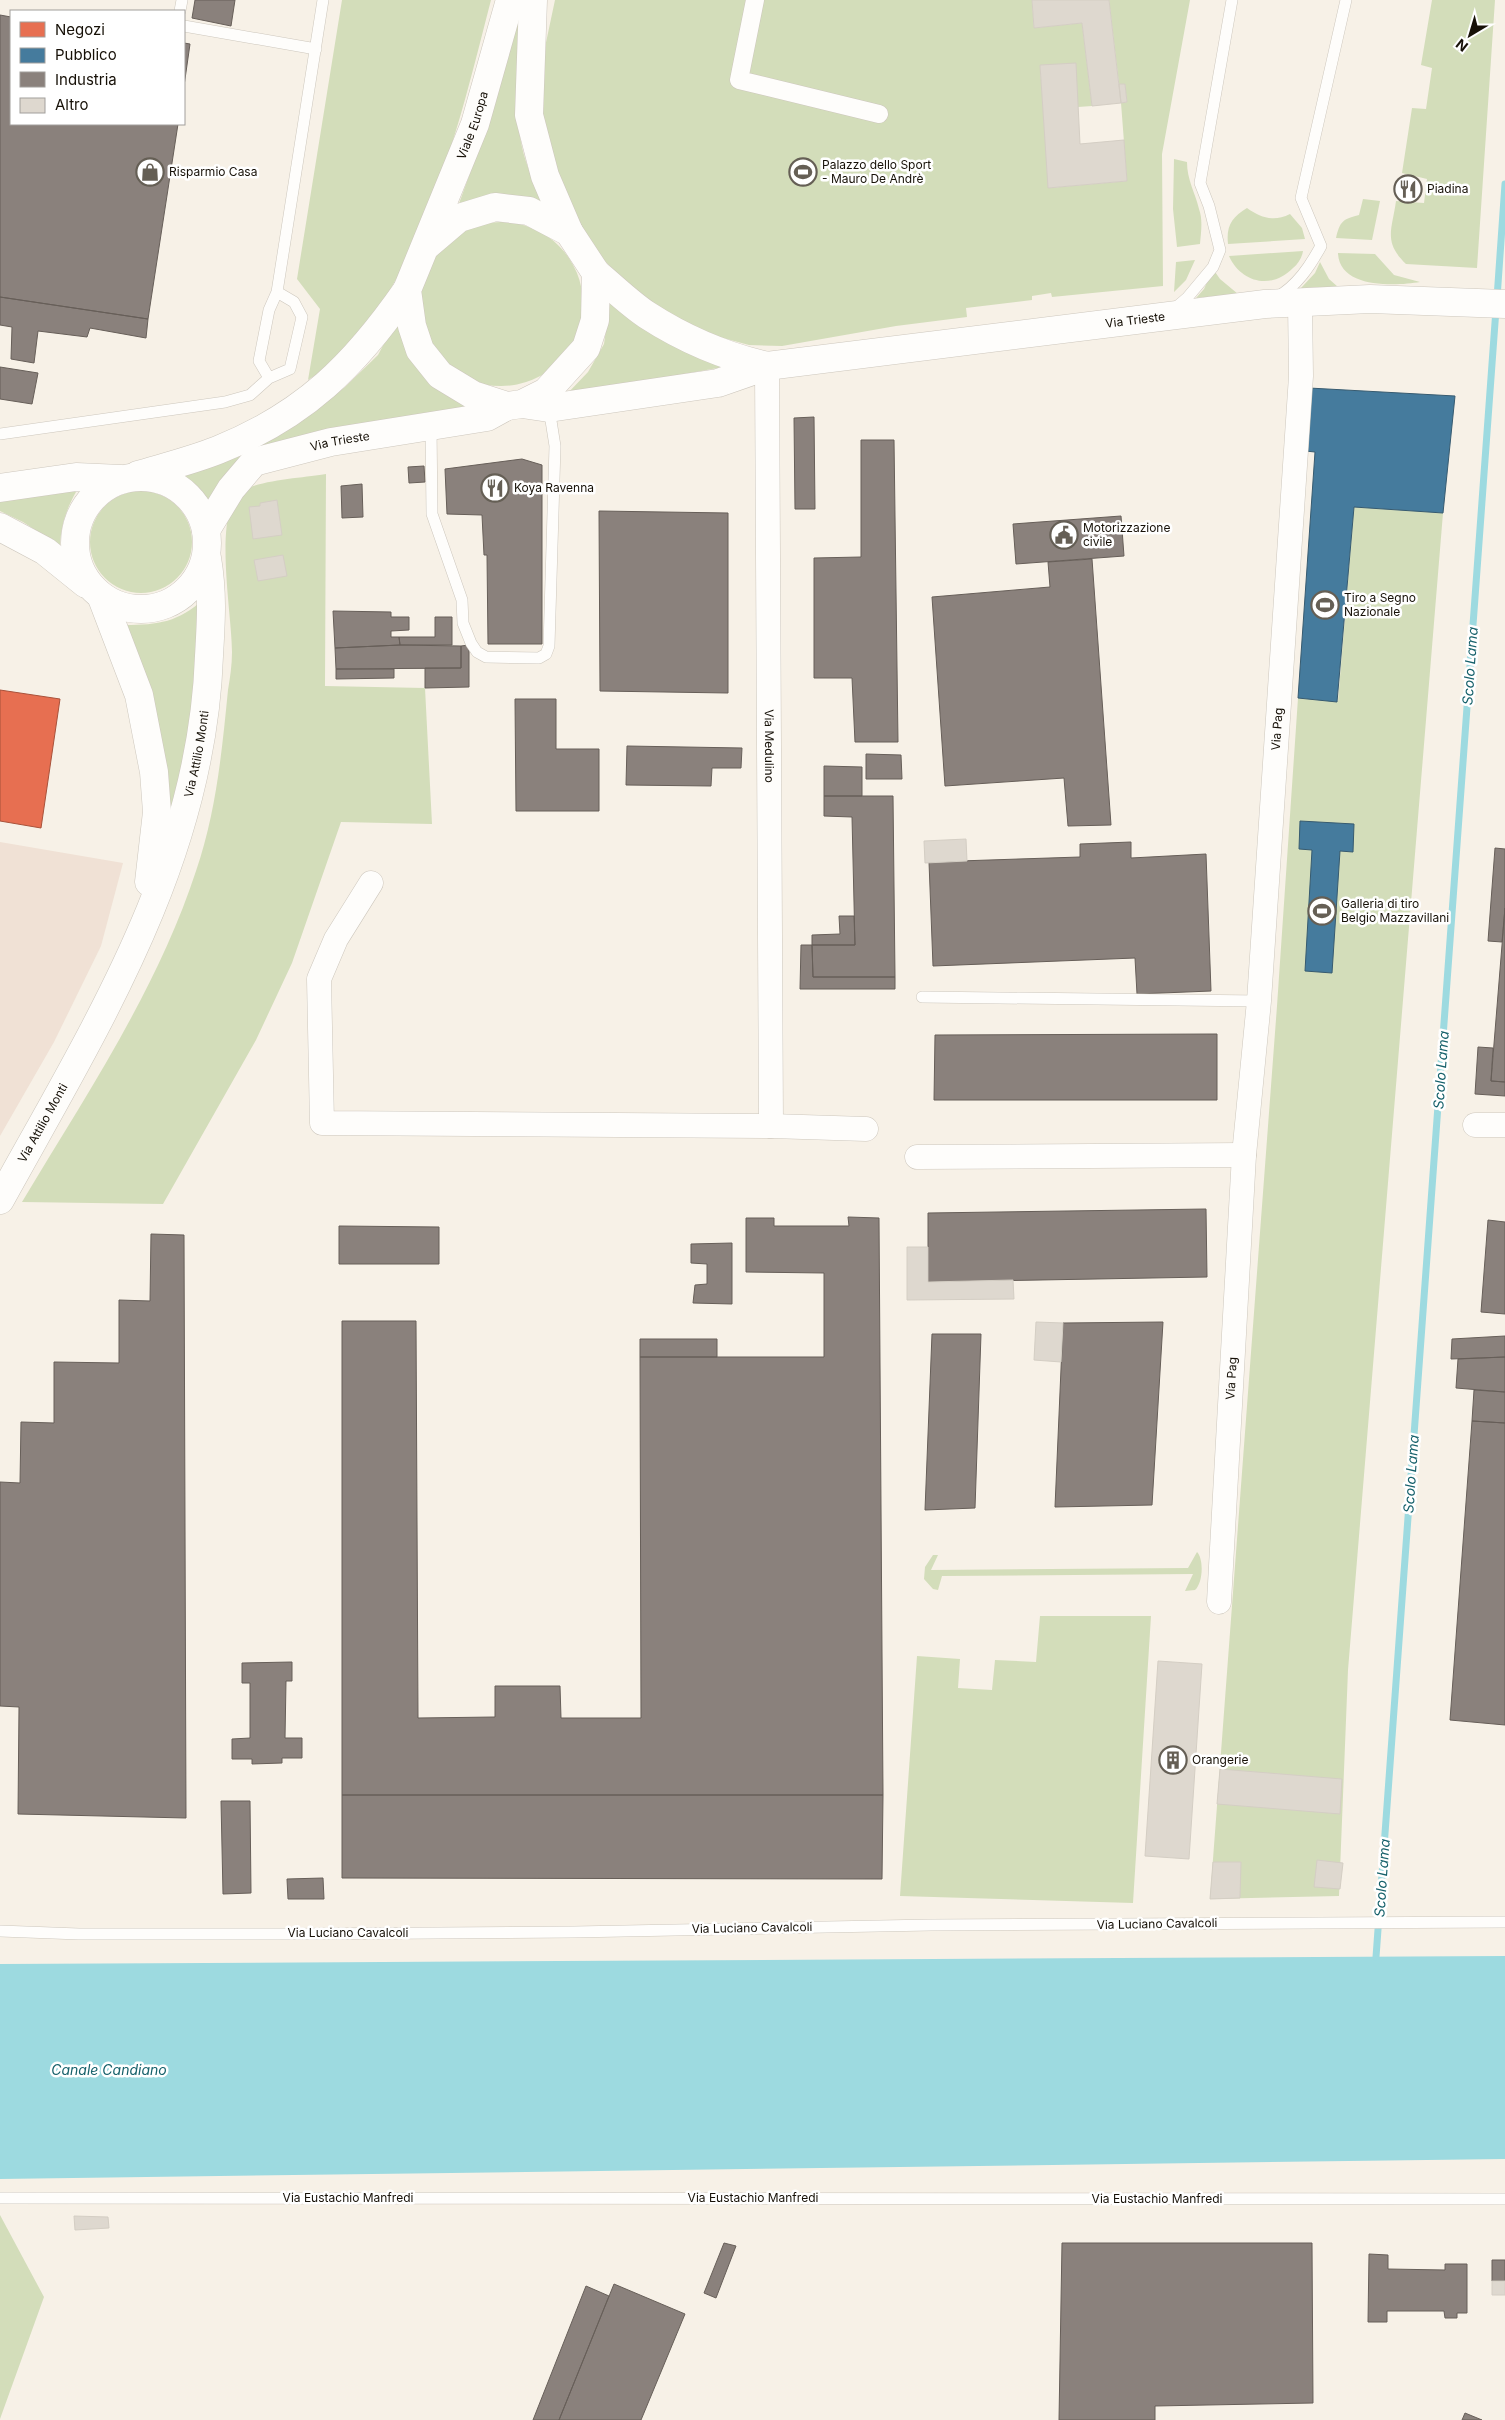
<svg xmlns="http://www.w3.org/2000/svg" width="1505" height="2420" viewBox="0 0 1505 2420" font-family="Inter,sans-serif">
  <rect width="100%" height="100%" fill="#f7f1e7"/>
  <path fill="#f0e1d5" d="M0,842L123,863L101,946L54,1042L0,1136Z"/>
  <path fill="#d3ddba" d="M342,0H491C465,101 441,205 387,295C374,317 359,342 339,359C330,367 318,373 308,380L320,309L297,279Z
    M555,0H1032L1034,28L1082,23L1092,106L1078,107L1040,66L1049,188L1127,181L1121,103L1127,102L1125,84H1119L1109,0H1190L1162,154L1163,286L1052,297L1051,293L1032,296V300L966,308L967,317L896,326L782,346L749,345L712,335L659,309L619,276L587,242L546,146L540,101L541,66Z
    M1432,0H1495L1477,268L1406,264C1383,242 1392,230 1396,201L1424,203L1427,179L1402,173L1412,108L1426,109L1432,68L1421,65Z
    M516,12L523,15C516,60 512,103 522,147C526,166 535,184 541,202L457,209L485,132Z
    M1174,159L1187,162C1187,180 1195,192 1199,209C1203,220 1201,232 1200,244L1177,247L1173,209Z
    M1363,199L1380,201L1372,240L1336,238C1340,221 1343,219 1359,215Z
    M1247,208C1261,218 1274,222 1290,214L1302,228L1305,239L1228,244C1226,226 1232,217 1247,208Z
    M419 304a82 82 0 1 1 164 0a82 82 0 1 1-164 0Z
    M1303,251C1302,258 1298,264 1293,268C1272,290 1241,283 1229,256Z
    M1338,253L1375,254L1394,275L1420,282C1396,286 1339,289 1338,253Z
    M1195,260L1186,280L1174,292L1176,262Z
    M1320,262L1329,279L1338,287L1301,288L1315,273Z
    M1213,269L1220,279L1238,294L1196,298L1204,289Z
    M610,301L729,366L566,395L588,372L604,344Z
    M397,319L404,346L415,364L476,406L312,435L212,504L198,490L174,477L313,412L345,387L378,355Z
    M326,474L325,686L425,688L432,824L341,822L292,963L256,1040L163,1204L22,1202C86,1095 157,990 196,871C216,813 222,751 228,690C230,678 232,665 232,652C232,615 215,526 236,496C248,480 305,478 326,474Z
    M73,486L76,492C66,510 61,525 60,546L23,522L0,511V499Z
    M90 542a51 51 0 1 1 102 0a51 51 0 1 1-102 0Z
    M1354,507L1443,513L1348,1670L1339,1896L1210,1899L1277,1006L1298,698L1338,701Z
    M204,599L202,661L173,814L164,813L152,699L135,645L125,625C159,625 178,622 204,599Z
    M1197,1552C1204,1559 1203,1583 1195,1590L1185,1591L1193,1574L942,1576L938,1590L933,1589L924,1579L925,1567L933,1555H938L931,1570L1188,1568Z
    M1040,1616H1151L1133,1903L900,1896L917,1656L960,1659L958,1688L992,1690L995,1660L1036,1662Z
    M0,2215L44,2297L0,2419Z"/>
  <path fill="#9ddae0" d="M1505,1956V2159L0,2179V1964Z"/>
  <path fill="#e76f51" stroke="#a8523b" d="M1400,178L1419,182L1416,199L1398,196Z
    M0,690L60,699L41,828L0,821Z"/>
  <path fill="#457b9d" stroke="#375b70" d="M1309,388L1455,396L1443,513L1354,507L1337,702L1298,698L1315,452L1305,451Z
    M1300,821L1354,824L1353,852L1340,851L1332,973L1305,971L1312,850L1299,849Z"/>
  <path fill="#8a817c" stroke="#675f59" d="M195,0H235L231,26L192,18Z
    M0,15L11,17V124H178L148,319L0,297Z
    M184,43L190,44L184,86Z
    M0,297L148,319L146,338L90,328L87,337L38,331L34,363L11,359L12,327L0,325Z
    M0,367L38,373L32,404L0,399Z
    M814,417L815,509H795L794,418Z
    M861,440H894L898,742H855L852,678H814V558L861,557Z
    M522,459L542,465V644H488L487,555H484L482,515L447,514L445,469Z
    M424,466L425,482L409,483L408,467Z
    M362,484L363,517L342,518L341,486Z
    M599,511L728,513V693L600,691Z
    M1121,516L1124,556L1016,564L1013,524Z
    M1092,559L1111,825L1068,826L1064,778L945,786L932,597L1050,587L1048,562Z
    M333,611L391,612V617H409V630L391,631V637H399L400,645L335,648Z
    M435,617H452V645H400L399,637H435Z
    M400,645L461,646V668L336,669L335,648Z
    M469,645V687L425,688V668H461V646Z
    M336,669H394V678L336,679Z
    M515,699H556V749H599V811H516Z
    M627,746L742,748L741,768H712L711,786L626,785Z
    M866,754L901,755L902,779H866Z
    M824,766L862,767V796H824Z
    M824,796H893L895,977H813L812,945H855L852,817L824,816Z
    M1131,842V858L1206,854L1211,991L1137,994L1135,958L933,966L929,862L1080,857V844Z
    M1495,848L1505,849V908L1502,942L1488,941Z
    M1505,908V1082L1491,1081Z
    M839,916H854L855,945H812V935L840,934Z
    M801,945H812L813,977H895V989H800Z
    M1217,1034V1100H934L935,1035Z
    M1478,1047L1493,1048L1491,1081L1505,1082V1096L1475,1094Z
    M1206,1209L1207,1277L928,1282V1213Z
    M848,1217L879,1218L883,1795H342V1321H416L418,1718L495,1717V1686H560L561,1718H641L640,1357H824V1273L746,1272V1218H774V1226H849Z
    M1488,1220L1505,1222V1314L1481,1312Z
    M339,1226L439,1227V1264H339Z
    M151,1234L184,1235L186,1818L18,1814L19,1707L0,1706V1482L20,1483L21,1422L54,1423V1362L119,1363V1300L150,1301Z
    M732,1243V1304L693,1303L695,1285L707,1284V1264L691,1263V1244Z
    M1163,1322L1152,1505L1055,1507L1063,1323Z
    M932,1334H981L975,1508L925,1510Z
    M1505,1336V1357L1451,1359L1452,1339Z
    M640,1339H717V1357H640Z
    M1505,1357V1392L1456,1388L1458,1359Z
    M1474,1390L1505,1392V1423L1472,1421Z
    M1472,1421L1505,1423V1725L1450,1720Z
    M292,1662V1681H286L285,1738H302V1758H282V1763L252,1764V1759H232V1739L250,1738V1683H242V1663Z
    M342,1795H883L882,1879L342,1878Z
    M221,1801H250L251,1893L223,1894Z
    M323,1878L324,1899H288L287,1879Z
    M724,2243L736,2246L716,2298L704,2293Z
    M1062,2243H1312L1313,2403L1155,2406V2420H1059Z
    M1369,2254L1388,2255V2269L1445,2270V2264H1467V2313H1457V2318H1445L1444,2311H1387V2322H1368Z
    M1492,2260H1505V2281H1492Z
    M614,2284L685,2314L641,2420H559Z
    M586,2286L609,2296L559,2420H533Z
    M1465,2413L1482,2420H1462Z"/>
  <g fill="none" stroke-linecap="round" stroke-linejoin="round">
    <path stroke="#9ddae0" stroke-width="7" d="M1497,298L1505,184
      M1376,1957L1496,309"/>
  </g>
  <path fill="#ded8cf" stroke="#d4cec4" d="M1032,0H1109L1121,103L1092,106L1082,23L1034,28Z
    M1076,63L1080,144L1124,140L1127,181L1048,188L1040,65Z
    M1119,84H1125L1127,102L1121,103Z
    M277,500L282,535L253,539L249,507L260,506V503Z
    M283,555L287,576L258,581L254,560Z
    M966,839L967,861L925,863L924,841Z
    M907,1247H928V1282L1013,1280L1014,1299L907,1300Z
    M1036,1322L1063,1323L1061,1362L1034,1360Z
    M1158,1661L1202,1664L1189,1859L1145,1856Z
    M1220,1769L1342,1779L1340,1814L1217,1804Z
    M1317,1860L1343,1863L1340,1889L1314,1887Z
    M1213,1862H1241L1240,1898L1210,1899Z
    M74,2216L108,2217L109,2228L75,2230Z
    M1492,2281H1505V2295H1492Z"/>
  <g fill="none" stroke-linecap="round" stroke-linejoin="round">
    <g stroke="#cdc7bd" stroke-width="12">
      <path id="service" d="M180,11L182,0
        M184,26L316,49
        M277,292L294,302L302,317L290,369L269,378L259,361L269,310L277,292L323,0
        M1277,297C1297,286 1310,266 1321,246L1301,198L1346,0
        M1173,310L1187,298L1213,267L1220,250L1209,206L1200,183L1232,0
        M431,426L432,514L462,600L463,623L471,643L477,652L486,657L539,658L546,654L549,646L555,446L549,408
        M0,434L225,402L250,395L269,378
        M922,997L1259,1001
        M0,1931L79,1934H294L574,1932L931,1925L1505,1922
        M0,2198L1505,2199"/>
    </g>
    <g stroke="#cdc7bd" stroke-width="19">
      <path id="pedestrian" d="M755,0L739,80L879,114"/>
    </g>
    <g stroke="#cdc7bd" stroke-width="25">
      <g id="minor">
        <path id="s1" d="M767,366L771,1126"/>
        <path d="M371,883L336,939L319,979L322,1123L771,1126L866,1129"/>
        <path d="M1475,1125H1505"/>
        <path d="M917,1157L1244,1155"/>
        <path id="s2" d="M1219,1602L1244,1155L1259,1001L1301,376L1300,303"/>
      </g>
    </g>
    <g stroke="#cdc7bd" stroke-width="29">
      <g id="tertiary">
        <path d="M596,273C613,287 629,303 647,315C684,339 724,356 767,366"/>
        <path id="s3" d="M522,404L549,408L718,383L767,366L1265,304L1370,299L1505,304"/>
      </g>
    </g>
    <g stroke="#cdc7bd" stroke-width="29">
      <g id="secondary">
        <path d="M533,0L529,115L545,176L569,232"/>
        <path id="s4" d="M425,247L459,218L495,207L529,211L569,232L596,273L595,320L586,348L546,392L522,404L507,406L473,395L440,375L420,350L412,326L407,290L475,124L510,0"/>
        <path d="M138,475C165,467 193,460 218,450C305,415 355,365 407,290"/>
        <circle cx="141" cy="543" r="66"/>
        <path d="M0,488L76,477L121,479"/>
        <path d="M0,527L45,551L86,584"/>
        <path id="s5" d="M206,530L231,489L254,462L331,442L487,417L507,406"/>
        <path d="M102,598L139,695L154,772L157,812L149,882"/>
        <path id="s6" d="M0,1200C96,1026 202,860 209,656C211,622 213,593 207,558"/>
      </g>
    </g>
    <use href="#service" stroke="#fefdfb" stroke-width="11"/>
    <use href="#pedestrian" stroke="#fefdfb" stroke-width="18"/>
    <use href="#minor" stroke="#fefdfb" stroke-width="24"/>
    <use href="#tertiary" stroke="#fefdfb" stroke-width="28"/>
    <use href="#secondary" stroke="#fefdfb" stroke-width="28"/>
  </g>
  <defs>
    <g id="shop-ring" transform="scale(1.4375)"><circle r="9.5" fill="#fff" stroke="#655f55" stroke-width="1.5"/><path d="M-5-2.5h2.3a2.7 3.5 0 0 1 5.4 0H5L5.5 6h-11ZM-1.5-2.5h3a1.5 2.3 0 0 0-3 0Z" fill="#655f55"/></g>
    <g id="stadium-ring" transform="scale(1.4375)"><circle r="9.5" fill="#fff" stroke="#655f55" stroke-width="1.5"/><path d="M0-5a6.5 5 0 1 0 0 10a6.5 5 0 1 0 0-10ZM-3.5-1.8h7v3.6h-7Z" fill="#655f55"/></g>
    <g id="restaurant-ring" transform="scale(1.4375)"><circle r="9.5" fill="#fff" stroke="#655f55" stroke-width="1.5"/><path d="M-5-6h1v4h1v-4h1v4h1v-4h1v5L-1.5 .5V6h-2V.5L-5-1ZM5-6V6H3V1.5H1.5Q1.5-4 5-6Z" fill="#655f55"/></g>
    <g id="civic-ring" transform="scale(1.4375)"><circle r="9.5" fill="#fff" stroke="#655f55" stroke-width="1.5"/><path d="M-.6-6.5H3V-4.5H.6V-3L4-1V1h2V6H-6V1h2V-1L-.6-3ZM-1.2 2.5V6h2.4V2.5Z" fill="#655f55"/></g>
    <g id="building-ring" transform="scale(1.4375)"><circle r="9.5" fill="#fff" stroke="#655f55" stroke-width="1.5"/><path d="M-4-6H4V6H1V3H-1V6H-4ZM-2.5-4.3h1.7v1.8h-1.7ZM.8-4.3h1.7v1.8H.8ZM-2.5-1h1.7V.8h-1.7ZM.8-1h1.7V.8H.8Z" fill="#655f55"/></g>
  </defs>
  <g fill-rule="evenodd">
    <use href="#shop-ring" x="150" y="172"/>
    <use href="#stadium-ring" x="803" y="172"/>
    <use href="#restaurant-ring" x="1408" y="189"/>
    <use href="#restaurant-ring" x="495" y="488"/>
    <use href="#civic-ring" x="1064" y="535"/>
    <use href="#stadium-ring" x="1325" y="605"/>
    <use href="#stadium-ring" x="1322" y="911"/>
    <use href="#building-ring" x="1173" y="1760"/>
  </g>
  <g text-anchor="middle" stroke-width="5" stroke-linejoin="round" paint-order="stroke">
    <g font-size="12" fill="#161007" stroke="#fff">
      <text dy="4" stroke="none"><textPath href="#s4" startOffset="734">Viale Europa</textPath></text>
      <text dy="4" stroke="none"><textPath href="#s3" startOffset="621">Via Trieste</textPath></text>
      <text dy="4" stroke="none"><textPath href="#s5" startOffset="172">Via Trieste</textPath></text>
      <text dy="4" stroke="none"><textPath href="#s2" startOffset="875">Via Pag</textPath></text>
      <text dy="4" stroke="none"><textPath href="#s1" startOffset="380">Via Medulino</textPath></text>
      <text dy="4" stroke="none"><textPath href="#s6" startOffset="490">Via Attilio Monti</textPath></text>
      <text dy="4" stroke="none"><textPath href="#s6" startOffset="88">Via Attilio Monti</textPath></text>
      <text dy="4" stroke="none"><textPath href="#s2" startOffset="224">Via Pag</textPath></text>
      <text transform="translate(1157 1924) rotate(-1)" y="4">Via Luciano Cavalcoli</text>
      <text transform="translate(752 1928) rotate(-1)" y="4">Via Luciano Cavalcoli</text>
      <text x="348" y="1937">Via Luciano Cavalcoli</text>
      <text x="348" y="2202">Via Eustachio Manfredi</text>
      <text x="753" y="2202">Via Eustachio Manfredi</text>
      <text x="1157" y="2203">Via Eustachio Manfredi</text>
    </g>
    <g font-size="12" fill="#161007" stroke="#fff" text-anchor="start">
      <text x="822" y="169">Palazzo dello Sport<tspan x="822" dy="14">- Mauro De Andrè</tspan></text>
      <text x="169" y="176">Risparmio Casa</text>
      <text x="1427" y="193">Piadina</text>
      <text x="514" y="492">Koya Ravenna</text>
      <text x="1083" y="532">Motorizzazione<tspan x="1083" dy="14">civile</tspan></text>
      <text x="1344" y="602">Tiro a Segno<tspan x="1344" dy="14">Nazionale</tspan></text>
      <text x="1341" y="908">Galleria di tiro<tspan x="1341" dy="14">Belgio Mazzavillani</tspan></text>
      <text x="1192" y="1764">Orangerie</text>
    </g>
    <g font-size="14" font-style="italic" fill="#16616b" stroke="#fff">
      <text transform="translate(1470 666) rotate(-86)" y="5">Scolo Lama</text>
      <text transform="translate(1441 1070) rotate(-86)" y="5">Scolo Lama</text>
      <text transform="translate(1411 1474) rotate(-86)" y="5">Scolo Lama</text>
      <text transform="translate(1382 1878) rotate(-86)" y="5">Scolo Lama</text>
      <text x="109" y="2075">Canale Candiano</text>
    </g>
  </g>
  <rect x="10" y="10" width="175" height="115" fill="#ffffff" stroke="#a29f9c"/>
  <rect x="20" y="22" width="25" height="15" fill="#e76f51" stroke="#a29f9c"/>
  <text x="55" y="35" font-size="15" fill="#161007">Negozi</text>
  <rect x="20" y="48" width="25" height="15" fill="#457b9d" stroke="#a29f9c"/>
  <text x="55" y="60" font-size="15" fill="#161007">Pubblico</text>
  <rect x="20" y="72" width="25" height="15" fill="#8a817c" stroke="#a29f9c"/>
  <text x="55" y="85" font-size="15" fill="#161007">Industria</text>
  <rect x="20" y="98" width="25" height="15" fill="#ded8cf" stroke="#a29f9c"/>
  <text x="55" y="110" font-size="15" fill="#161007">Altro</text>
  <g transform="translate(1470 35) rotate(218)" stroke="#ffffff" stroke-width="4" paint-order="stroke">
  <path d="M0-4L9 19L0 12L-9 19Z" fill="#161007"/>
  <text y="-8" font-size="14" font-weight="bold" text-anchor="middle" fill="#161007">N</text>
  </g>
</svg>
